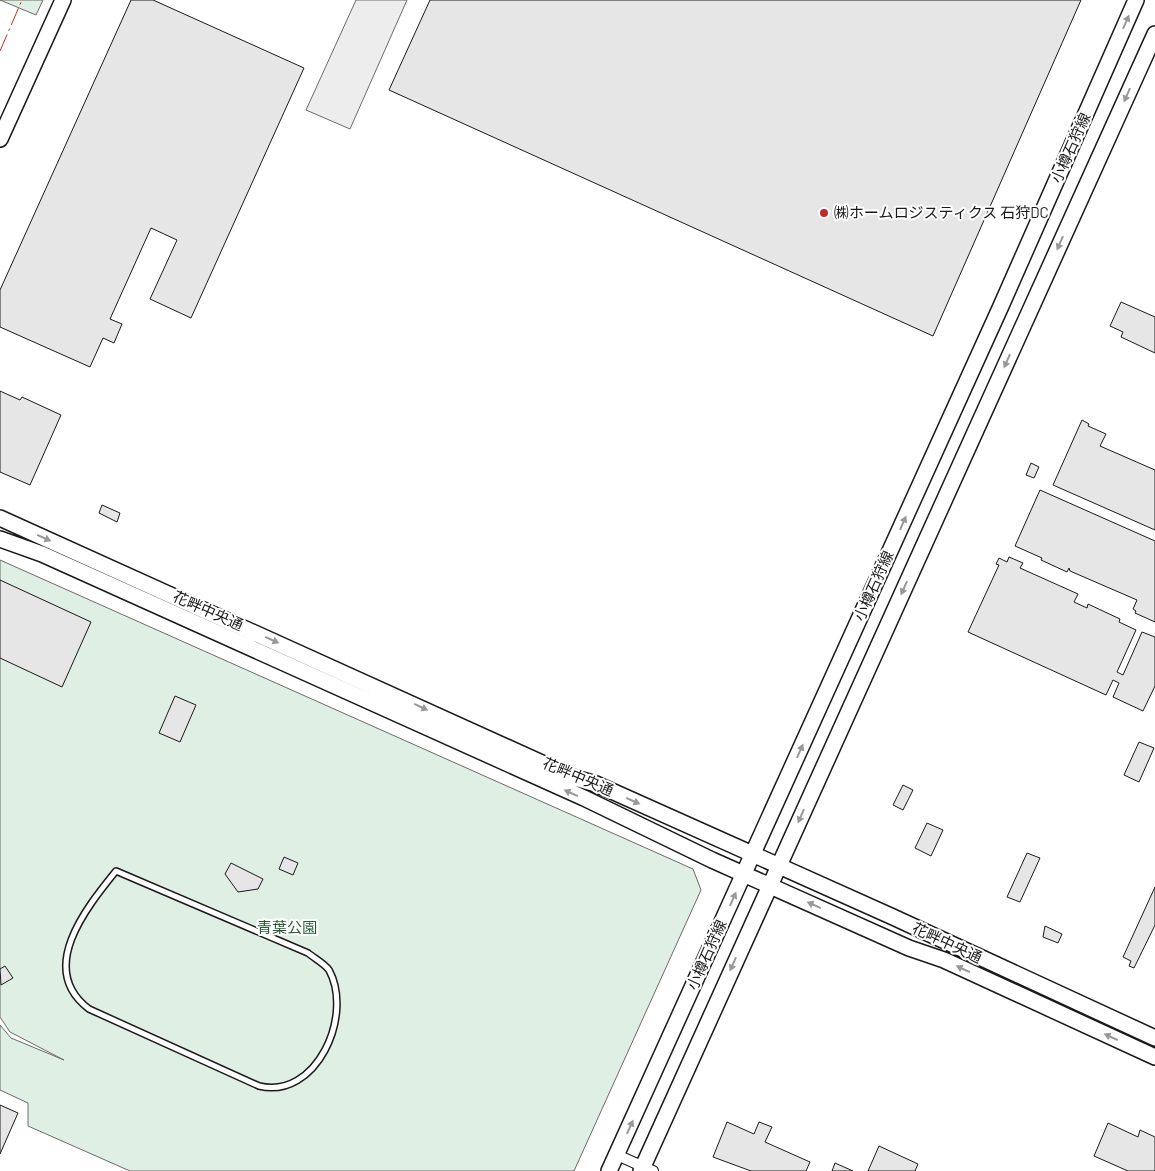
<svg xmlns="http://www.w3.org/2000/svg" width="1155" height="1171" viewBox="0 0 1155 1171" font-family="Barlow,'Noto Sans JP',sans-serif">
  <rect width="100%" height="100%" fill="#fff"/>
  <path fill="#e0efe3" stroke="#6a6a6a" d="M0,0H43L36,15Z
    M0,560L693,869L701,890L574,1171H130L28,1126V1103L0,1090V1025L11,1038L64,1060L10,1032L0,1017Z"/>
  <path fill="#ededed" stroke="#6a6a6a" d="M356,0H407L350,129L306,110Z"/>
  <path fill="#e6e6e6" stroke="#1a1a1a" d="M131,0H153L304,68L191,318L150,299L177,240L151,228L110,319L122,324L114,343L103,338L90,367L0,327V290Z
    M430,0H1081L933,336L389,90Z
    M1121,302L1155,317V353L1121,337L1123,332L1110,326Z
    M0,391L20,400L22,397L61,415L30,485L0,472Z
    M1082,420L1089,424L1088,426L1106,434L1100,446L1155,470V530L1053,485Z
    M1031,463L1039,467L1034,478L1026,475Z
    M1040,490L1155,541V622L1135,613L1136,611L1133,609L1137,600L1070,571L1069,568L1067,572L1041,560L1042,558L1015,546Z
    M102,505L120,513L117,522L99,513Z
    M1009,557L1023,563L1020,568L1078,594L1074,602L1087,608L1088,604L1120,619L1119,622L1136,630L1117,672L1123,675L1142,632L1155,637V686L1143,711L1113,697L1119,683L1113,680L1106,695L968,632L999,565L996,564L999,558L1007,562Z
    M0,580L91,622L62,687L0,658Z
    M175,696L196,705L180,742L159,733Z
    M1139,742L1154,748L1139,782L1124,775Z
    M903,785L913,790L903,810L893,805Z
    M927,823L943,830L931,856L915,848Z
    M1027,853L1040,858L1020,902L1007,897Z
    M284,857L298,863L293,875L279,869Z
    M231,863L263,879L258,889L238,892L225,874Z
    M1155,887V925L1134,968L1129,966L1131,961L1123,957Z
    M1045,926L1062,934L1058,943L1043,937Z
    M5,966L13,978L1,985L0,969Z
    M0,1105L18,1113L0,1154Z
    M727,1122L754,1134L759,1122L772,1127L765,1142L810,1162L806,1171H751L713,1157Z
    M1108,1123L1138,1137L1140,1130L1155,1137V1171H1128L1094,1156Z
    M879,1146L918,1164L915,1171H868Z
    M835,1163L853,1171H832Z"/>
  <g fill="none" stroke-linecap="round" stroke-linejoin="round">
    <g stroke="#1a1a1a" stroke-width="8">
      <path id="lane" d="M116,871L308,953C314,958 325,964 329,970C354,1016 316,1100 259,1086L89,1009C36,969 87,907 116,871Z"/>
    </g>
    <g stroke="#1a1a1a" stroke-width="12">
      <path id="street" d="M617,1155L653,1171"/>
    </g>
    <g stroke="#1a1a1a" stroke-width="18">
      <path id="secondary" d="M0,139L63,0
        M0,518L575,778L596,784L893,917L1155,1038
        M0,539L42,554L584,798L712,860L909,948L944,960L1155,1057
        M609,1171L1001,306L1136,0
        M641,1171L1155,34"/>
    </g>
    <use href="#lane" stroke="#fff" stroke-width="5"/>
    <use href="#street" stroke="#fff" stroke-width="10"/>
    <use href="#secondary" stroke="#fff" stroke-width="15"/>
    <path stroke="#c62828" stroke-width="1" stroke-dasharray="18 4 2.5 4" stroke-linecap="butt" d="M0,51L22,0"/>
  </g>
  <defs><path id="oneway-solid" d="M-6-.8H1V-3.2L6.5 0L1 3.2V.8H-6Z" transform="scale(1.25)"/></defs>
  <g fill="#989898">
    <use href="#oneway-solid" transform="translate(1126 22) rotate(-66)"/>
    <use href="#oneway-solid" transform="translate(1127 95) rotate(114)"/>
    <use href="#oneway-solid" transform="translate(1060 243) rotate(114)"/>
    <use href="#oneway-solid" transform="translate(1007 361) rotate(114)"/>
    <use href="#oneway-solid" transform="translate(903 523) rotate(-66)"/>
    <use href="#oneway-solid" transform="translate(44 538) rotate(24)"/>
    <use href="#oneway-solid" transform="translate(904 588) rotate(114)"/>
    <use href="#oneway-solid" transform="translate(272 640) rotate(24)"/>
    <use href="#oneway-solid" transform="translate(421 707) rotate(25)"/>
    <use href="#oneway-solid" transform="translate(800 751) rotate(-66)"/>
    <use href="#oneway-solid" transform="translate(571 793) rotate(-156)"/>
    <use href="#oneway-solid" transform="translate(633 801) rotate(24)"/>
    <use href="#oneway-solid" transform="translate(801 816) rotate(114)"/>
    <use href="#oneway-solid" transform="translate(733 899) rotate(-66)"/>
    <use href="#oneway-solid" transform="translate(814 905) rotate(-156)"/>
    <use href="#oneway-solid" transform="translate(733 964) rotate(114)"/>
    <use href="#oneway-solid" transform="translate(963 969) rotate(-155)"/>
    <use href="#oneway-solid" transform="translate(1111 1037) rotate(-155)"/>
    <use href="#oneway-solid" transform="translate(630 1127) rotate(-66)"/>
  </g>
  <circle fill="#c62828" stroke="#fff" stroke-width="2" cx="824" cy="213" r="5"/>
  <g text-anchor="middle" stroke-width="4" stroke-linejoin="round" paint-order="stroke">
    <g font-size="15" fill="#1a1a1a" stroke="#fff">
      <text transform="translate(1071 148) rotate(-66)" y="5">小樽石狩線</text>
      <text transform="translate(874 586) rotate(-66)" y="5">小樽石狩線</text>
      <text transform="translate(208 611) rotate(24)" y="5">花畔中央通</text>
      <text transform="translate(578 777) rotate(23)" y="5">花畔中央通</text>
      <text transform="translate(947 943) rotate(25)" y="5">花畔中央通</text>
      <text transform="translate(707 955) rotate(-66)" y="5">小樽石狩線</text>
    </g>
    <g font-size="15" fill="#1a1a1a" stroke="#fff" text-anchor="start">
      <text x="834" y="218">㈱ホームロジスティクス 石狩DC</text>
    </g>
    <g font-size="15" fill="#2b5a34" stroke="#fff">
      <text x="287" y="933">青葉公園</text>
    </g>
  </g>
</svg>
